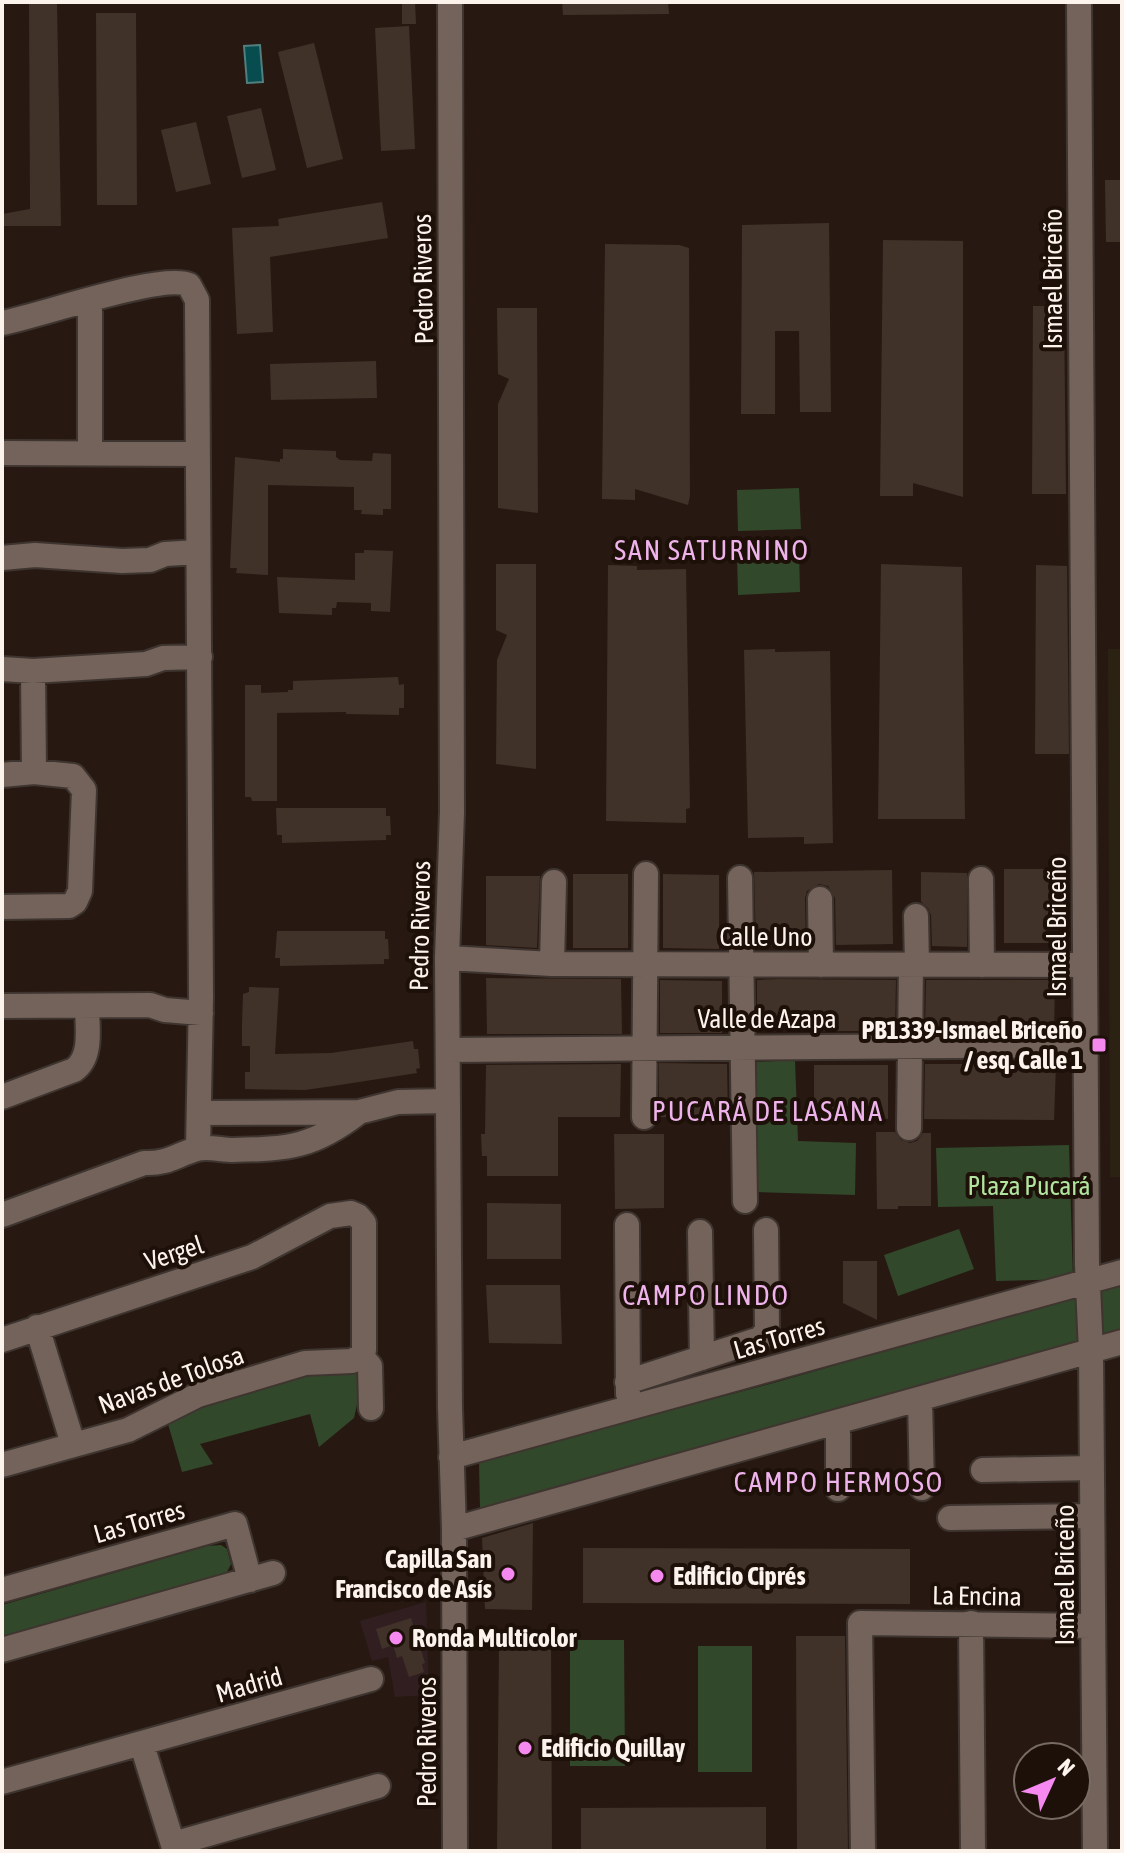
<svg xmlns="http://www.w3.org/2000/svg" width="1124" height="1853" viewBox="0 0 1124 1853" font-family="'Asap Condensed',sans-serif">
  <rect width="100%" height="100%" fill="#271912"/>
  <path fill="#2c2213" d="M1108,649H1122V1177H1110Z"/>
  <path fill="#311e21" d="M426,1602L429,1695L395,1697L388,1657L372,1661L360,1621Z"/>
  <path fill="#32482a" d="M799,488L801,529L738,531L737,490Z
    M799,551L800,592L738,595L737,553Z
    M795,1060L798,1141L856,1143L855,1195L754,1192L757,1062Z
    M1069,1145L1073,1279L996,1281L993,1206L938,1207L936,1148Z
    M959,1229L974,1269L898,1296L884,1255Z
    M1122,1283V1331L480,1508L479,1461L777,1382Z
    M364,1369L365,1394L358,1400L354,1418L319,1447L310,1414L200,1444L213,1464L182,1472L168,1424C201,1402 256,1383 296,1375C318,1371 342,1371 364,1369Z
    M221,1545L227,1549L231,1564L227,1572L221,1575L2,1637V1605L207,1546Z
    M570,1640H624L625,1766H570Z
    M698,1646H752V1772H698Z"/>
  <path fill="#074c4e" stroke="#517e7e" stroke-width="2" d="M260,45L263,82L247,83L244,46Z"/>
  <path fill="#403228" d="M29,2H57L61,226H2V214L30,209Z
    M402,2H415L416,24H402Z
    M562,2H668L669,14L563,15Z
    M96,13H136L137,205H97Z
    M409,26L415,149L381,151L375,28Z
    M314,43L343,159L307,168L278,52Z
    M261,108L276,170L242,178L227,116Z
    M196,122L211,184L176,192L161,130Z
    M1105,180H1122V242H1106Z
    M382,202L388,238L270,257L273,332L237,334L232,228L279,226L278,219Z
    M829,223L831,412H800L799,331H775V414H741L742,225Z
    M883,240L963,241V497L913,483V496H880Z
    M605,244L679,245L689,248L690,496L688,505L635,489V500L602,499Z
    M1033,306H1064L1066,494H1032Z
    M497,308H537L538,513L498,508V404L509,379L498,374Z
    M376,361L377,398L271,400L270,364Z
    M283,449L336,451V457L340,460L372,461L373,453L391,454V509H383V515L361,514L362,510H354V487L268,485V575L236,573L237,568H230L235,457L280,462V459H283Z
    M364,550L393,551L390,612L371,611V603L337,602L336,608H332V615L279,613L277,577L355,580V553H364Z
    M496,564H536V769L496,764L497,660L507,635L496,630Z
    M881,564L962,567L965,819H878Z
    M608,565L637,566V570L686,569L690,808L686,809V823L606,821Z
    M1036,565L1067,566L1069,754H1035Z
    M775,649V652L830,651L833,843L804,844V837L748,838L744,650Z
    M398,677L399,685L404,684V708H399V715L346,714V712L277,713V801H252L251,797H245V685H261V693L288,692V690H293V681Z
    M276,808H386V816H390L391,835H386V840L282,843V835H277Z
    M1004,869H1057L1058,943H1004Z
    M892,870L893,944L836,945L835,898L828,886L819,884L807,891L805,898L806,946H756L754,872Z
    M921,872L967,873V947L932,946L931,915L928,908L921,902Z
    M573,874H628V948H573Z
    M663,874L719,875V949L663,948Z
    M486,876H540L537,948L486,945Z
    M277,931H385V939H388L389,959H384V964L280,966V958H275Z
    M486,978L621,979L622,1034H487Z
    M777,979L896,980L895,1031H822V1022L757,1020V980Z
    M660,980L722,981V1033H660Z
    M926,980H1055L1054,1030L925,1031Z
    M249,987L279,988L275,1054L331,1053L413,1041L414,1049H418L420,1068L416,1069L417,1073L333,1086L305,1090L245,1089V1072H250V1046H242V1024L243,994L249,992Z
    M659,1063L727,1064L728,1118L659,1117Z
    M621,1064L620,1117H558V1176H487V1156H482L481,1134H485L486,1065Z
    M925,1064H1056L1054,1120L924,1119Z
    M814,1065H888V1119L814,1118Z
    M876,1132H895L901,1140L910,1143L917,1141L923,1133H931V1206H898V1209H877Z
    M614,1134H664V1208L615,1209Z
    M487,1203L561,1204V1259H487Z
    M843,1261H877V1320L843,1303Z
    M486,1285H560L562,1344L489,1343Z
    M533,1523L532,1610L485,1609L482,1538Z
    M583,1548L910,1549V1604L583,1603Z
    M411,1618L425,1663L422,1664L424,1672L409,1677L402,1656L397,1658L393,1645L382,1649L376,1629Z
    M796,1636H845L848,1851H797Z
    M515,1638H538V1642L551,1643L552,1851H497L499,1644H515Z
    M766,1807V1851H581V1808Z"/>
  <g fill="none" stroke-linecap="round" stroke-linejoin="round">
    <g stroke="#3f3530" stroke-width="28">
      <path id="minor" d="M450,2L452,812L447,958L450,1408L454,1529L455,1851
        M1079,2L1087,1264L1091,1351L1095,1851
        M90,300V453
        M2,323C36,317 164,272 189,285L197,300L201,997L198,1148
        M2,453L197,454
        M2,558L35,555L122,561L150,560L165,554L198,552
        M2,669L33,671L146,664L163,658L200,657
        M33,671L34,772
        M2,775L34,772L73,776L84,790L80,891L75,902L69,906L2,907
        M740,878L745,1201
        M981,879L982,965
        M820,899L821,965
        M916,916L917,965
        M447,958L552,964L1085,965
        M552,964L554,882
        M2,1006L150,1005L165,1010L201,1013
        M448,1050L1086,1045
        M2,1097L74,1070C93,1057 87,1026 87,1006
        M199,1113L359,1112L398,1102L448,1101
        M644,1117L646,874
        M909,1128L911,965
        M2,1215L144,1163C168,1164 176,1155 197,1149C207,1146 222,1150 233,1150C289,1149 314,1147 359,1112
        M627,1225L628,1394
        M700,1232L702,1358
        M37,1327L73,1444
        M2,1340L252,1257L330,1216L351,1213L358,1216L364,1223V1350L361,1356
        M361,1356L370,1366L371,1408
        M627,1382L760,1339L767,1330L766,1230
        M920,1399L922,1488
        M838,1422V1489
        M451,1457L1122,1272
        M2,1465L128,1430L198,1395L305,1363L352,1361L361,1356
        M983,1470L1092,1468
        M950,1518L1092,1516
        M454,1529L1122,1342
        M2,1590L235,1524L250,1580
        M971,1623L973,1851
        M2,1650L273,1573
        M142,1745L175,1851
        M2,1782L371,1679
        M173,1844L378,1786
        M863,1851L860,1623L1093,1626"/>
    </g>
    <use href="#minor" stroke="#74635a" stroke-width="24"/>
  </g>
  <g fill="#f589ef" stroke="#1d1009" stroke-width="3">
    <rect x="1091" y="1037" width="16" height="16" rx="4"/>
    <circle cx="508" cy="1574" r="8"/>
    <circle cx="657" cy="1576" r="8"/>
    <circle cx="396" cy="1638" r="8"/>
    <circle cx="525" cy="1748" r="8"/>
  </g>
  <g text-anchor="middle" stroke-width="8" stroke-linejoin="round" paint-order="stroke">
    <g font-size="26" fill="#fdf3ed" stroke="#1d1009">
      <text transform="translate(423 279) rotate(-91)" y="9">Pedro Riveros</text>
      <text transform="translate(1053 279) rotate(-90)" y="9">Ismael Briceño</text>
      <text transform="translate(420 926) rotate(-89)" y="9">Pedro Riveros</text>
      <text transform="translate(1057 927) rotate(-90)" y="9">Ismael Briceño</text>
      <text x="766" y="946">Calle Uno</text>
      <text x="767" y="1028">Valle de Azapa</text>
      <text transform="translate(174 1253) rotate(-18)" y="9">Vergel</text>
      <text transform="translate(779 1338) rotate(-16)" y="9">Las Torres</text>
      <text transform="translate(171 1380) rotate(-20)" y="9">Navas de Tolosa</text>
      <text transform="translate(139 1522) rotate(-16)" y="9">Las Torres</text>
      <text transform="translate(1065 1575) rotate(-90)" y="9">Ismael Briceño</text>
      <text transform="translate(977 1596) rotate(1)" y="9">La Encina</text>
      <text transform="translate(249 1685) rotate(-16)" y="9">Madrid</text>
      <text transform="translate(427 1742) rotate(-90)" y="9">Pedro Riveros</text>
    </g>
    <g font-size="26" font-weight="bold" fill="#fdf3ed" stroke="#1d1009" text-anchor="start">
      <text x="1083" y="1039" text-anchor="end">PB1339-Ismael Briceño<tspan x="1083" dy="30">/ esq. Calle 1</tspan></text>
      <text x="492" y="1568" text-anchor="end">Capilla San<tspan x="492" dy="30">Francisco de Asís</tspan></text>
      <text x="673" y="1585">Edificio Ciprés</text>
      <text x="412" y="1647">Ronda Multicolor</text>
      <text x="541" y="1757">Edificio Quillay</text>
    </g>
    <g font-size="26" fill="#b1e49f" stroke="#1d1009">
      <text x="1029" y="1195">Plaza Pucará</text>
    </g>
    <g font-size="28" letter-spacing="2" fill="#efb3eb" stroke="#1d1009">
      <text x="712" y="560">SAN SATURNINO</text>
      <text x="768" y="1121">PUCARÁ DE LASANA</text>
      <text x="706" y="1305">CAMPO LINDO</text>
      <text x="839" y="1492">CAMPO HERMOSO</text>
    </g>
  </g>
  <rect width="1124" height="1853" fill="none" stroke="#fdf3ed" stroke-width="8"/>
  <g transform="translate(1052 1781) rotate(46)"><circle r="38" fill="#1d1009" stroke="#776b64" stroke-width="2"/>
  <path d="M0-6L14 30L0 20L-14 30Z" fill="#f589ef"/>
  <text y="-12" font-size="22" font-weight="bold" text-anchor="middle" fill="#fdf3ed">N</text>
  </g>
</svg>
